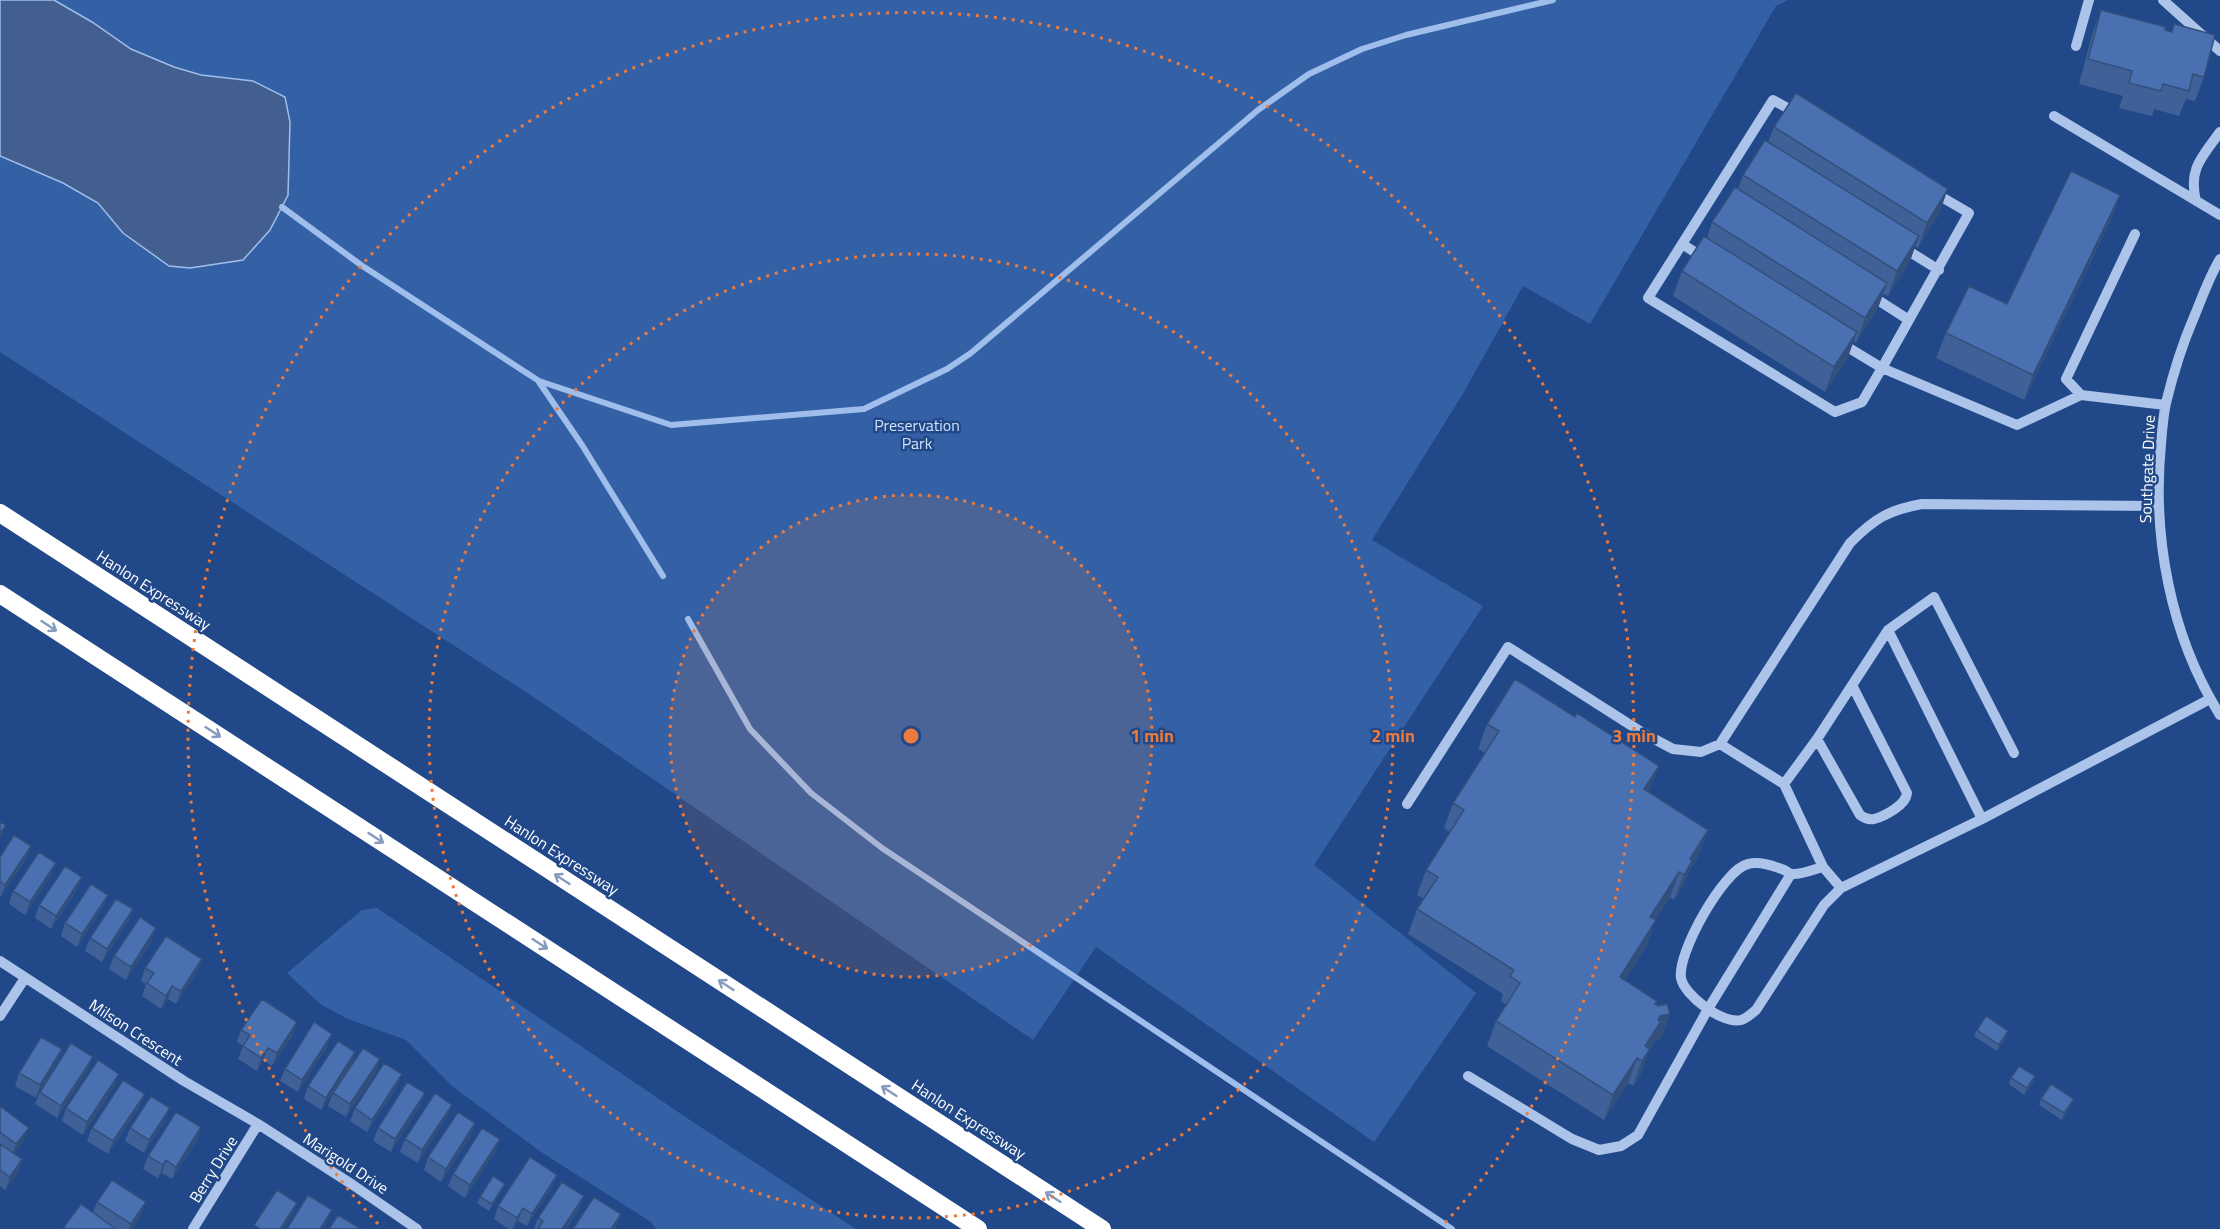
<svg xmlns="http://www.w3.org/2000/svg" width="2220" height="1229" viewBox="0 0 2220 1229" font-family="'Titillium Web',sans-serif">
  <rect width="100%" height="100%" fill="#214888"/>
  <path fill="#3461a6" d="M0,0H1788L1776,6L1590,324L1523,286L1464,392L1372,540L1483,606L1314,865L1476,993L1374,1142L1096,947L1033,1040L535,698L0,352Z
    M377,908L690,1120L856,1229H656L651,1222L541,1152L452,1086L406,1040L348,1019L320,1004L287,973L362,910Z"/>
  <path fill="#435f8f" stroke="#9fbeec" stroke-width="1.5" d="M0,0H54L92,22L131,49L174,67L201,75L253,81L285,97L290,122L288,195L270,230L243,260L190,268L169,266L123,233L98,203L63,183L0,156Z"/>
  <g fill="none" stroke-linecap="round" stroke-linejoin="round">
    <path stroke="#9fbeec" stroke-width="6" d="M282,207L361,265L539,381L671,425L864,409L947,369L971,353L1258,110L1309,74L1362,49L1406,35L1553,0
      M539,382L582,445L663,576
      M688,619L750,729L811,793L882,848L1452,1229"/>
    <path stroke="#acc4ea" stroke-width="10" d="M2163,0L2220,51
      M2076,46L2089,0
      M1798,114L1773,100L1648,298L1835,412L1862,402L1882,368L2017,425L2081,395
      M2054,116L2220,215
      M2196,201C2188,169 2202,157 2220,132
      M2135,234L2066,379L2081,395L2165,405
      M1682,244L1706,259
      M1902,247L1939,270
      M2220,259C2209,277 2202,298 2194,317C2182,345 2173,374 2166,403C2163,417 2162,431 2161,444C2152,536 2170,635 2220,715
      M1870,295L1909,320
      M1839,342L1882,368L1969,213L1933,192
      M1817,739L1860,815C1864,818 1869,820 1874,819C1885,816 1906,805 1907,793L1852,685
      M1720,744L1850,543C1874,519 1888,510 1922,504L2158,506
      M1407,804L1508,647L1643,733L1673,749L1701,752L1720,744L1784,784
      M1982,819L1888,630L1934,597L2014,753
      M1823,867C1815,869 1801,875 1792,874C1790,874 1786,871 1784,870C1774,866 1759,861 1748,864C1724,869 1677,953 1681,978C1684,995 1723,1025 1741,1020C1746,1019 1752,1013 1756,1010L1824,905L1841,888L1982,819L2210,699
      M1841,888L1823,867L1784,784L1817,739L1888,630
      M0,961L184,1081L258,1124L353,1185L417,1229
      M0,1016L25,978
      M1468,1076L1572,1139L1599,1150L1621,1146L1638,1135L1708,1009L1791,874
      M193,1229L258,1124"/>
    <path stroke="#fff" stroke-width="18" d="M0,513L1102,1229
      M0,594L978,1229"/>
  </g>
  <path fill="#3f6198" d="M2101,10L2171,32L2174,24L2204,77L2195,101L2186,99L2179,116L2154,109L2152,116L2119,108L2123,96L2079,84L2092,35Z
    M1774,127L1939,214L1918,248L1915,246L1910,261L1888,296L1883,294L1878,308L1856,343L1853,341L1848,357L1825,392L1673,296L1682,271L1707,238L1712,222L1738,189L1743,175L1768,142Z
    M2120,195L2111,220L2024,400L1936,358L1946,333L2007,304Z
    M1487,724L1650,791L1649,792L1708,830L1699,855L1689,871L1683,886L1674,900L1670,897L1655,920L1647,945L1625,980L1657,1001L1656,1004L1670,1014L1661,1039L1654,1041L1649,1051L1641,1074L1633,1086L1628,1083L1604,1120L1487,1046L1496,1021L1506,1005L1501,1001L1503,994L1408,934L1417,909L1424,899L1417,895L1426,870L1450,832L1444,828L1453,803L1485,753L1478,749Z
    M31,846L26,859L0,898V857Z
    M51,876L25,915L9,904L13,891Z
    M77,890L51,929L35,918L39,905Z
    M103,907L77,947L61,936L65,923Z
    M133,909L128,922L102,962L85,951L90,938Z
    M152,941L126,980L109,969L114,956Z
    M202,959L197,972L176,1004L168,999L161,1009L142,996L146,984L141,981L145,968Z
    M241,1030L293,1035L272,1066L263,1060L257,1071L238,1059L243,1046L237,1042Z
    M1977,1030L2008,1031L2006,1038L1997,1051L1974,1036Z
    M327,1047L298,1092L280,1081L285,1069Z
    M62,1049L57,1061L36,1098L15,1086L19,1073Z
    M355,1052L351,1065L321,1110L304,1099L308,1086Z
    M380,1059L376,1072L346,1117L328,1106L333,1093Z
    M88,1070L57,1118L35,1104L40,1092Z
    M119,1074L114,1087L83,1135L62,1121L66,1108Z
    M2035,1076L2033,1083L2024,1095L2009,1084L2011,1078Z
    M397,1087L367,1132L350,1121L355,1108Z
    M425,1093L420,1106L391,1152L373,1141L378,1128Z
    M2041,1099L2071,1105L2062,1120L2039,1105Z
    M0,1106L24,1141L14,1153L22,1159L18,1172L5,1190L0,1186Z
    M140,1106L108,1154L87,1141L92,1128Z
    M447,1117L418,1163L400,1152L405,1139Z
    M165,1121L144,1153L125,1141L130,1128Z
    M201,1127L197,1140L172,1179L162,1173L158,1178L143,1169L148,1156Z
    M471,1136L441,1182L424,1170L428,1157Z
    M500,1139L495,1152L465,1198L448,1186L453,1174Z
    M557,1175L552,1187L527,1226L518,1221L513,1229H509L494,1219L498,1206Z
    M505,1184L502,1190L489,1211L477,1203L480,1197Z
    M97,1202L141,1215L132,1229H63L64,1227L93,1213Z
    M579,1209L566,1229H534L538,1218Z"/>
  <path fill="#334f7c" d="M1948,189L1939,214L1918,248L1927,223Z
    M2120,195L2111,220L2024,400L2033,375Z
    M1919,236L1910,261L1888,296L1897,271Z
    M1887,283L1878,308L1856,343L1865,318Z
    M1857,332L1848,357L1825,392L1834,367Z
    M1659,766L1650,791L1635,814L1644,789Z
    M6,825L1,838L0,839V834Z
    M1708,830L1699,855L1689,871L1683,886L1674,900L1690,859Z
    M31,846L26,859L0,898L5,885Z
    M56,863L51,876L25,915L30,902Z
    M1679,872L1670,897L1641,942L1650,917Z
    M82,877L77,890L51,929L56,916Z
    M108,895L103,907L77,947L82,934Z
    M133,909L128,922L102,962L107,949Z
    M1656,920L1647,945L1611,1002L1620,977Z
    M156,928L152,941L126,980L131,967Z
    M202,959L197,972L176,1004L181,991Z
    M172,986L168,999L161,1009L166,996Z
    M1670,1014L1661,1039L1654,1041L1649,1051L1641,1074L1633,1086L1642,1061L1645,1046L1660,1016Z
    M297,1022L293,1035L272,1066L277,1053Z
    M2008,1031L2006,1038L1997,1051L1999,1045Z
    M332,1034L327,1047L298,1092L302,1080Z
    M268,1048L263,1060L257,1071L261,1058Z
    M62,1049L57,1061L36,1098L40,1085Z
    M355,1052L351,1065L321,1110L326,1098Z
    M93,1057L88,1070L57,1118L61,1106Z
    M1637,1058L1628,1083L1604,1120L1613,1095Z
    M380,1059L376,1072L346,1117L350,1104Z
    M119,1074L114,1087L83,1135L87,1122Z
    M402,1074L397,1087L367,1132L372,1120Z
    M2035,1076L2033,1083L2024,1095L2027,1088Z
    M425,1093L420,1106L391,1152L395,1139Z
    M145,1094L140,1106L108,1154L113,1141Z
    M2074,1099L2071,1105L2062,1120L2064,1113Z
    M452,1105L447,1117L418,1163L422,1150Z
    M170,1108L165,1121L144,1153L149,1140Z
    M475,1123L471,1136L441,1182L446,1169Z
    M201,1127L197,1140L172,1179L176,1167Z
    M29,1128L24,1141L11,1157L16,1144Z
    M500,1139L495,1152L465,1198L470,1185Z
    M22,1159L18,1172L5,1190L10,1177Z
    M166,1160L162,1173L158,1178L163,1165Z
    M557,1175L552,1187L527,1226L532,1214Z
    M505,1184L502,1190L489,1211L492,1204Z
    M584,1196L579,1209L566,1229H562Z
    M146,1202L141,1215L132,1229H129L131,1224Z
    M297,1203L292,1216L283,1229H280Z
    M523,1208L518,1221L512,1229L517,1218Z
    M332,1210L327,1223L323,1229H320Z
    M621,1214L616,1227L615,1229H611Z"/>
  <path fill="#4971b1" stroke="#334f7c" stroke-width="1.5" d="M2101,10L2166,27L2165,30L2172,32L2174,24L2215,35L2204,77L2193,74L2189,91L2163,84L2161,91L2129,83L2132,71L2088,59Z
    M1796,93L1948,189L1927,223L1774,127Z
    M1765,140L1919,236L1897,271L1743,175Z
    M2071,171L2120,195L2033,375L1946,333L1969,286L2007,304Z
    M1735,187L1887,283L1865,318L1712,222Z
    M1704,236L1857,332L1834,367L1682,271Z
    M1515,679L1575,717L1577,713L1659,766L1644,789L1708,830L1690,859L1692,861L1684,875L1679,872L1650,917L1656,920L1620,977L1657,1001L1655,1004L1658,1006L1667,1004L1670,1014L1660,1016L1658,1020L1661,1021L1645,1046L1650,1049L1642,1061L1637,1058L1613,1095L1496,1021L1520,983L1510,976L1514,970L1417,909L1438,877L1426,870L1464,810L1453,803L1499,731L1487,724Z
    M0,822L6,825L0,834Z
    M14,835L31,846L5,885L0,882V857Z
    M39,852L56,863L30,902L13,891Z
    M65,866L82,877L56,916L39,905Z
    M91,884L108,895L82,934L65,923Z
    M116,899L133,909L107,949L90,938Z
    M140,917L156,928L131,967L114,956Z
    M166,936L202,959L181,991L172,986L166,996L147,983L154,973L145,968Z
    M262,999L297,1022L277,1053L268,1048L261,1058L243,1046L250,1035L241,1030Z
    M1986,1016L2008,1031L1999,1045L1977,1030Z
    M314,1022L332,1034L302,1080L285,1069Z
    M41,1037L62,1049L40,1085L19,1073Z
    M338,1041L355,1052L326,1098L308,1086Z
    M71,1043L93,1057L61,1106L40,1092Z
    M363,1048L380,1059L350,1104L333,1093Z
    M98,1060L119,1074L87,1122L66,1108Z
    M384,1063L402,1074L372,1120L355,1108Z
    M2019,1066L2035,1076L2027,1088L2011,1078Z
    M123,1080L145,1094L113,1141L92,1128Z
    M407,1082L425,1093L395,1139L378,1128Z
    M2051,1084L2074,1099L2064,1113L2041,1099Z
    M435,1093L452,1105L422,1150L405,1139Z
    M151,1096L170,1108L149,1140L130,1128Z
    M0,1106L29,1128L16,1144L0,1132Z
    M176,1112L201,1127L176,1167L166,1160L163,1165L148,1156Z
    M458,1112L475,1123L446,1169L428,1157Z
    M482,1128L500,1139L470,1185L453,1174Z
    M0,1144L22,1159L10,1177L0,1170Z
    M530,1157L557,1175L532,1214L523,1208L517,1218L498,1206Z
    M493,1176L505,1184L492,1204L480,1197Z
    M112,1180L146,1202L131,1224L97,1202Z
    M562,1182L584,1196L562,1229H538L543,1221L538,1218Z
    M277,1190L297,1203L280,1229H260L254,1225Z
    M308,1195L332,1210L320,1229H287Z
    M594,1197L621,1214L611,1229H573Z
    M81,1204L116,1229H67L64,1227Z
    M338,1215L361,1229H329Z"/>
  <defs><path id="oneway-shaft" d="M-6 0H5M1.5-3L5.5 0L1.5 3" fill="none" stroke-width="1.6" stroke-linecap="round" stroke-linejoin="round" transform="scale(1.5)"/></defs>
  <g stroke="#859abe">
    <use href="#oneway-shaft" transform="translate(49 626) rotate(33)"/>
    <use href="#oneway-shaft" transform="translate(213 732) rotate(33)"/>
    <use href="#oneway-shaft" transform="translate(376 838) rotate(33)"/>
    <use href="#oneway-shaft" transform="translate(562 879) rotate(-147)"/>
    <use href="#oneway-shaft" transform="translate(540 944) rotate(33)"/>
    <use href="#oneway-shaft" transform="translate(726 985) rotate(-147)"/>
    <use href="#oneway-shaft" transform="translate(889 1091) rotate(-147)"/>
    <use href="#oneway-shaft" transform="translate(1053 1197) rotate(-147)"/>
  </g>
  <circle cx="911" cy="736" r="241" fill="#ed7a3d" fill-opacity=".12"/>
  <g fill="none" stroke="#ed7a3d" stroke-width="3" stroke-dasharray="3 6">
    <circle cx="911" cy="736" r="241"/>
    <circle cx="911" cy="736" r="482"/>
    <path d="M378 1224A723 723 0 1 1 1444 1224"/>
  </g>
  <g text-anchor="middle" stroke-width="5" stroke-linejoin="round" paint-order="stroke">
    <g font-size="16" fill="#d0e0f8" stroke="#214888">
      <text x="917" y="431">Preservation<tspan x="917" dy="18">Park</tspan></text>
    </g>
    <g font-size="16" fill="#fff" stroke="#214888">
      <text transform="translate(2147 469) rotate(-88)" y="6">Southgate Drive</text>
      <text transform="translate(154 590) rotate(33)" y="6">Hanlon Expressway</text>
      <text transform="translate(562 855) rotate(33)" y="6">Hanlon Expressway</text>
      <text transform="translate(136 1032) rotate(33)" y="6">Milson Crescent</text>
      <text transform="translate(969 1119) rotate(33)" y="6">Hanlon Expressway</text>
      <text transform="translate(346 1163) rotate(33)" y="6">Marigold Drive</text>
      <text transform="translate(213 1169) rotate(-58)" y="6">Berry Drive</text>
    </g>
  </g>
  <circle cx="911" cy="736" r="9" fill="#ed7a3d" stroke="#214888" stroke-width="3"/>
  <g font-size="18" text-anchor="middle" font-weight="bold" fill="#ed7a3d" stroke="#214888" stroke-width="5" stroke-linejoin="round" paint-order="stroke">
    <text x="1152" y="742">1 min</text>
    <text x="1393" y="742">2 min</text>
    <text x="1634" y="742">3 min</text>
  </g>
</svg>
